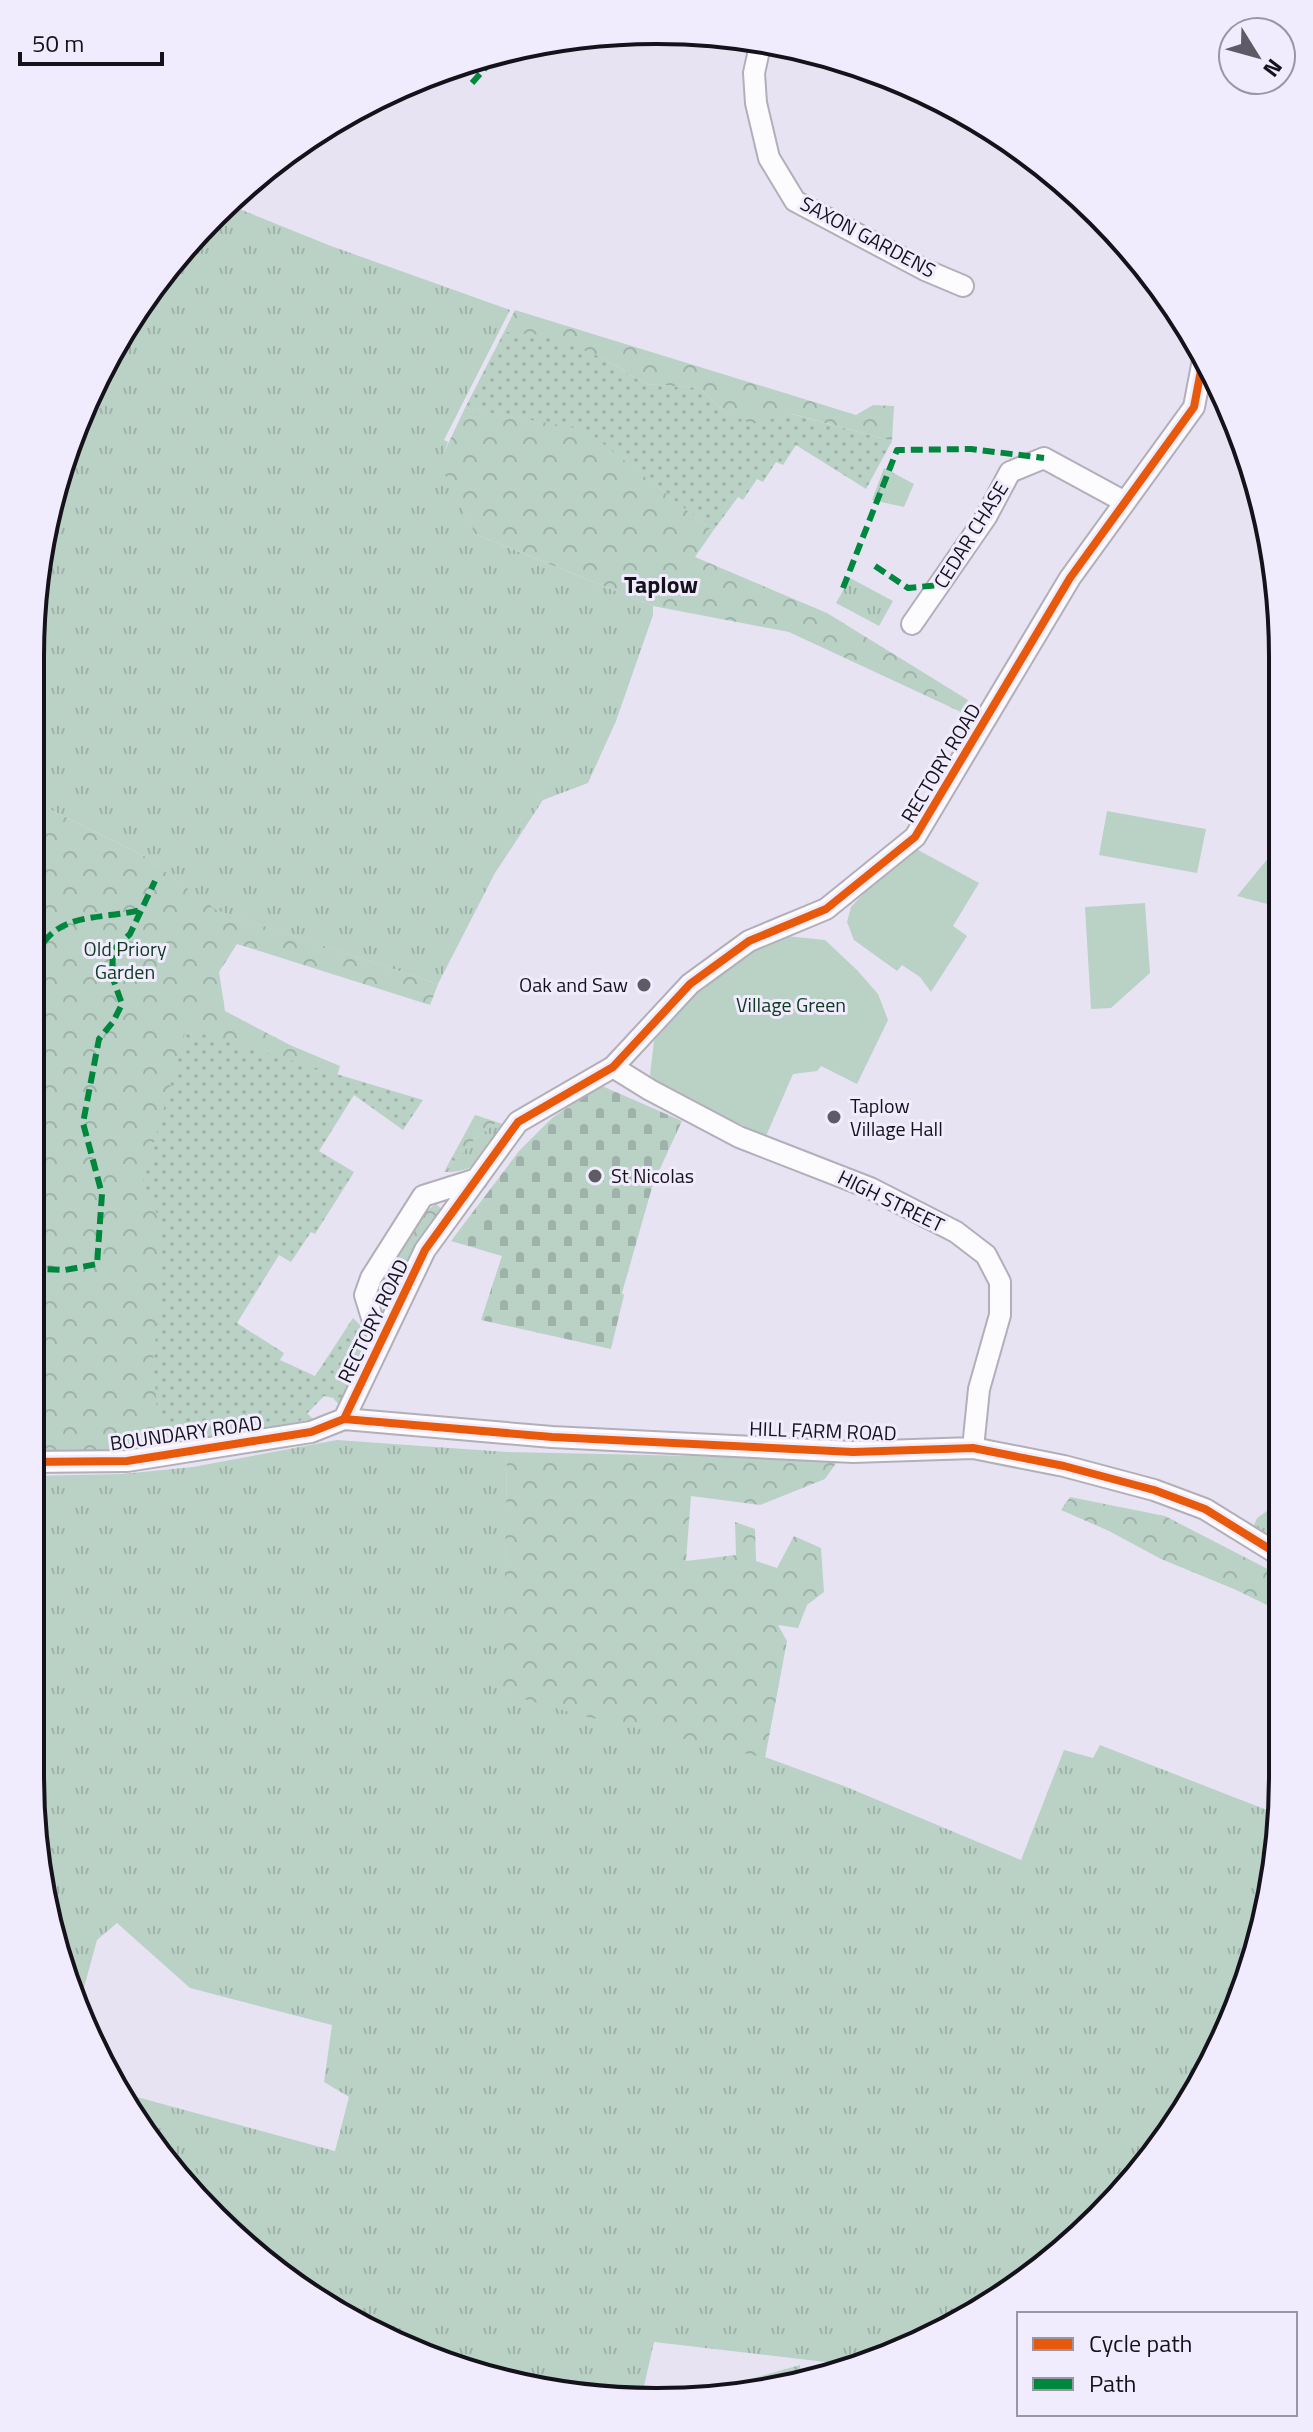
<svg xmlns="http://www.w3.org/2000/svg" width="1313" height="2432" viewBox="0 0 1313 2432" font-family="'Titillium Web',sans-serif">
  <defs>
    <pattern id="grass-tufts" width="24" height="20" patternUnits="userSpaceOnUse" patternTransform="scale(2)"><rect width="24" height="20" fill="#bad1c6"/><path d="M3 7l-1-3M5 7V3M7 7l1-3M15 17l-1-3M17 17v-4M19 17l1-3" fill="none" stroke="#9fb2aa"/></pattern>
    <pattern id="forest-crowns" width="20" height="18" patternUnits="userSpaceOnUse" patternTransform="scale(2)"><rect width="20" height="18" fill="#bad1c6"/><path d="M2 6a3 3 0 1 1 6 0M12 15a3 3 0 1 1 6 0" fill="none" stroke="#9fb2aa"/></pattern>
    <pattern id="cemetery-stones" width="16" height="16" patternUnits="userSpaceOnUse" patternTransform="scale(2)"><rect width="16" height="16" fill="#bad1c6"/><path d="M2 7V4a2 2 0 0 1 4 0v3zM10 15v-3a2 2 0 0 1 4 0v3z" fill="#9fb2aa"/></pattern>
    <pattern id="garden-dots" width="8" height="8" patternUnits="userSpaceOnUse" patternTransform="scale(2)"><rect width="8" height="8" fill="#bad1c6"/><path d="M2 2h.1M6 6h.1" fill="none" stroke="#9fb2aa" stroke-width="1.8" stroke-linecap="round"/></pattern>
  </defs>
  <rect width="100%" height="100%" fill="#e8e3f2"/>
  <path fill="url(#grass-tufts)" d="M227,204L331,246L510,310L444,440L448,442L440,463L475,534L653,606V615L616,721L588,783L543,800L495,873L438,984L215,910L146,857L31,800V616L51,494L114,344L185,244Z
    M884,468L914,484L904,507L872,500Z
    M850,578L893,601L879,626L836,603Z
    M497,1122L505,1125C490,1152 480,1173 444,1172L476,1138Z
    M337,1440L507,1452L504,1693L765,1757L844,1786L1021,1860L1064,1750L1093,1758L1100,1745L1282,1816L1262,1938L1199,2088L1120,2185L1110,2184L1105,2203L1070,2246L897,2354L851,2365L654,2342L642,2395L495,2381L309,2297L160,2157L126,2094L335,2151L349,2097L324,2082L332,2025L190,1988L117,1923L97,1940L79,2006L63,1977L30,1775V1476L122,1474L193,1467Z
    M1281,1501V1544L1254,1525L1257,1518Z"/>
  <path fill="url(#forest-crowns)" d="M515,310L856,415L873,405L894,406L892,441L792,414L752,425L725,412L700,388L646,384L601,357L504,332Z
    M645,398L587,430L713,531L695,557L827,613L968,700L961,712L789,632L653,606L475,534L439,463L465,408L586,429Z
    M31,800L146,857L216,910L438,984L430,1005L237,944L219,972L225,1011L290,1045L340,1066L330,1101L181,1248L294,1400L319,1425L236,1433L96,1460L30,1461Z
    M475,1115L497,1122L476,1138L444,1172Z
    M436,1204L446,1213L392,1309L374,1302L379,1287L426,1211Z
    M507,1452L839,1459L825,1479L760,1505L691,1496L686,1561L736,1555L735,1522L755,1529L756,1561L777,1568L794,1536L821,1548L824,1592L807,1605L798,1628L778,1625L787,1641L765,1758L580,1715L503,1693Z
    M1070,1497L1165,1516L1281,1576V1612L1234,1589L1161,1559L1109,1531L1061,1510Z
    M800,2365L801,2376L731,2393L736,2383Z"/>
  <path fill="url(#cemetery-stones)" d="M600,1085L682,1121L653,1184L622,1293L624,1295L611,1349L481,1320L502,1256L451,1241L519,1151L552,1118Z"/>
  <path fill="#bad1c6" d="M1107,811L1206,829L1197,873L1099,855Z
    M909,845L979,883L953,926L967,936L931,992L920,977L902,965L897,971L854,940L847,922L851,907Z
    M1279,845V907L1237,896Z
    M1145,903L1150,973L1111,1008L1091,1009L1085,907Z
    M776,935L825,940L857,970L878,994L888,1020L857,1084L821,1066L817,1071L793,1074L766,1136L663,1089L650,1075L654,1041L691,995L729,961Z"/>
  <path fill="url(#garden-dots)" d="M504,332L546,335L601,357L646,384L700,388L725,412L752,424L791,414L892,441L866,489L796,445L783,465L776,462L763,482L757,479L743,500L738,497L713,531L586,430L465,408Z
    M186,1029L423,1100L403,1130L354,1095L319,1151L354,1172L351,1177L315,1234L311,1232L291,1262L279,1255L237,1323L284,1353L280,1360L315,1376L353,1318L371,1336L373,1371L341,1407L333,1398L324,1396L300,1421L223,1430L160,1446L153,1359L158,1319L162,1225L143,1182Z"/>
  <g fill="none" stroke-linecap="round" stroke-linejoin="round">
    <g stroke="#b2aeba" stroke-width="24">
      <path id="minor" d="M761,41L754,73L756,103L769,158L795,201L925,270L963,286
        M912,624L986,517L1010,472L1044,458L1125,502
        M613,1067L650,1090L739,1137L870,1188L956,1232L986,1255L1000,1282V1315L979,1389L973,1448
        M380,1344L365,1295L371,1278L423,1196L477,1179
        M344,1419L425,1250L518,1122L613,1067L690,984L749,941L826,909L915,837L1070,578L1194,407L1203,360
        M30,1462L127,1461L311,1432L344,1419L552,1437L853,1452L973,1448L1064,1466L1154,1490L1205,1509L1281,1556"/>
    </g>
    <use href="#minor" stroke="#fcfbfd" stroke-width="20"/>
    <path stroke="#00873e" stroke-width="6" stroke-dasharray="12 6" stroke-linecap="butt" d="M472,83L501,50
      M875,566L908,588L939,585
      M843,588L897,450L971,449L1044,458
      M31,993C34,983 30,971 33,962C53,910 95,921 141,910
      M31,1142V1139
      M31,1275L43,1269L65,1270L97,1264L102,1194L83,1123L99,1039L113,1022L122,1004L112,976L113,950L130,934L155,881"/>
    <g stroke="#f1ecfd" stroke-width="13">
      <path id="cycleway" d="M344,1419L425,1250L518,1122L613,1067L690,984L749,941L826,909L915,837L1070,578L1194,407L1203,360
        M30,1462L127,1461L311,1432L344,1419L552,1437L853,1452L973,1448L1064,1466L1154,1490L1205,1509L1281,1556"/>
    </g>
    <use href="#cycleway" stroke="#e8590c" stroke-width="8"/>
  </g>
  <g fill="#5f5b66" stroke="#f1ecfd" stroke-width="3">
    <circle cx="644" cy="985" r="8"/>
    <circle cx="834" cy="1117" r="8"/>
    <circle cx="595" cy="1176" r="8"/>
  </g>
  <g text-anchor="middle" stroke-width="6" stroke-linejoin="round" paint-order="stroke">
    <g font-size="20" fill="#15121b" stroke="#f1ecfd">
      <text transform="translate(868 237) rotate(28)" y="7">SAXON GARDENS</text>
      <text transform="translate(971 535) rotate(-58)" y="7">CEDAR CHASE</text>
      <text transform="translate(941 763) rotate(-59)" y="7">RECTORY ROAD</text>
      <text transform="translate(891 1201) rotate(26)" y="7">HIGH STREET</text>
      <text transform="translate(373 1321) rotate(-64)" y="7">RECTORY ROAD</text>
      <text transform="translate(823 1431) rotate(2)" y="7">HILL FARM ROAD</text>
      <text transform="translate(186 1433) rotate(-8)" y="7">BOUNDARY ROAD</text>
    </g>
    <g font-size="20" fill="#0d3a20" stroke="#f1ecfd">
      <text x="125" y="956">Old Priory<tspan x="125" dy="23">Garden</tspan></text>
      <text x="791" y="1012">Village Green</text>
    </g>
    <g font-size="20" fill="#15121b" stroke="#f1ecfd" text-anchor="start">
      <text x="628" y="992" text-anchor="end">Oak and Saw</text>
      <text x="850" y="1113">Taplow<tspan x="850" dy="23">Village Hall</tspan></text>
      <text x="611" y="1183">St Nicolas</text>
    </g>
    <g font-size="24" font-weight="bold" fill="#15121b" stroke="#f1ecfd">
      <text x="661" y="593">Taplow</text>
    </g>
  </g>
  <path d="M0 0H1313V2432H0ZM656 44H657A612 612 0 0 1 1269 656V1776A612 612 0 0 1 657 2388H656A612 612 0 0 1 44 1776V656A612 612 0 0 1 656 44Z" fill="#f1ecfd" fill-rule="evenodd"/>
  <path fill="none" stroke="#15121b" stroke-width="4" d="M656 44H657A612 612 0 0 1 1269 656V1776A612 612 0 0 1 657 2388H656A612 612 0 0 1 44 1776V656A612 612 0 0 1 656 44Z"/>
  <rect x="1017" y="2312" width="280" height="104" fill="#f1ecfd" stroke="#9995a3" stroke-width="2"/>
  <rect x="1033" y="2338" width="40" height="12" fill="#e8590c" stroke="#9995a3" stroke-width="2"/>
  <text x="1089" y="2352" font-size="24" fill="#15121b">Cycle path</text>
  <rect x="1033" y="2378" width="40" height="12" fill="#00873e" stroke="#9995a3" stroke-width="2"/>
  <text x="1089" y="2392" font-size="24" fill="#15121b">Path</text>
  <g transform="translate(1257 56) rotate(127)"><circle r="38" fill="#f1ecfd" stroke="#9995a3" stroke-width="2"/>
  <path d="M0-6L14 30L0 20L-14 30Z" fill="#5f5b66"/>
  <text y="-12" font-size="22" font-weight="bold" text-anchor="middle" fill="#15121b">N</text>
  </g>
  <path d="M20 52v12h142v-12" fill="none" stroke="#15121b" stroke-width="4"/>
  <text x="32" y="52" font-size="24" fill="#15121b" stroke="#f1ecfd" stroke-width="6" paint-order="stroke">50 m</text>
</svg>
